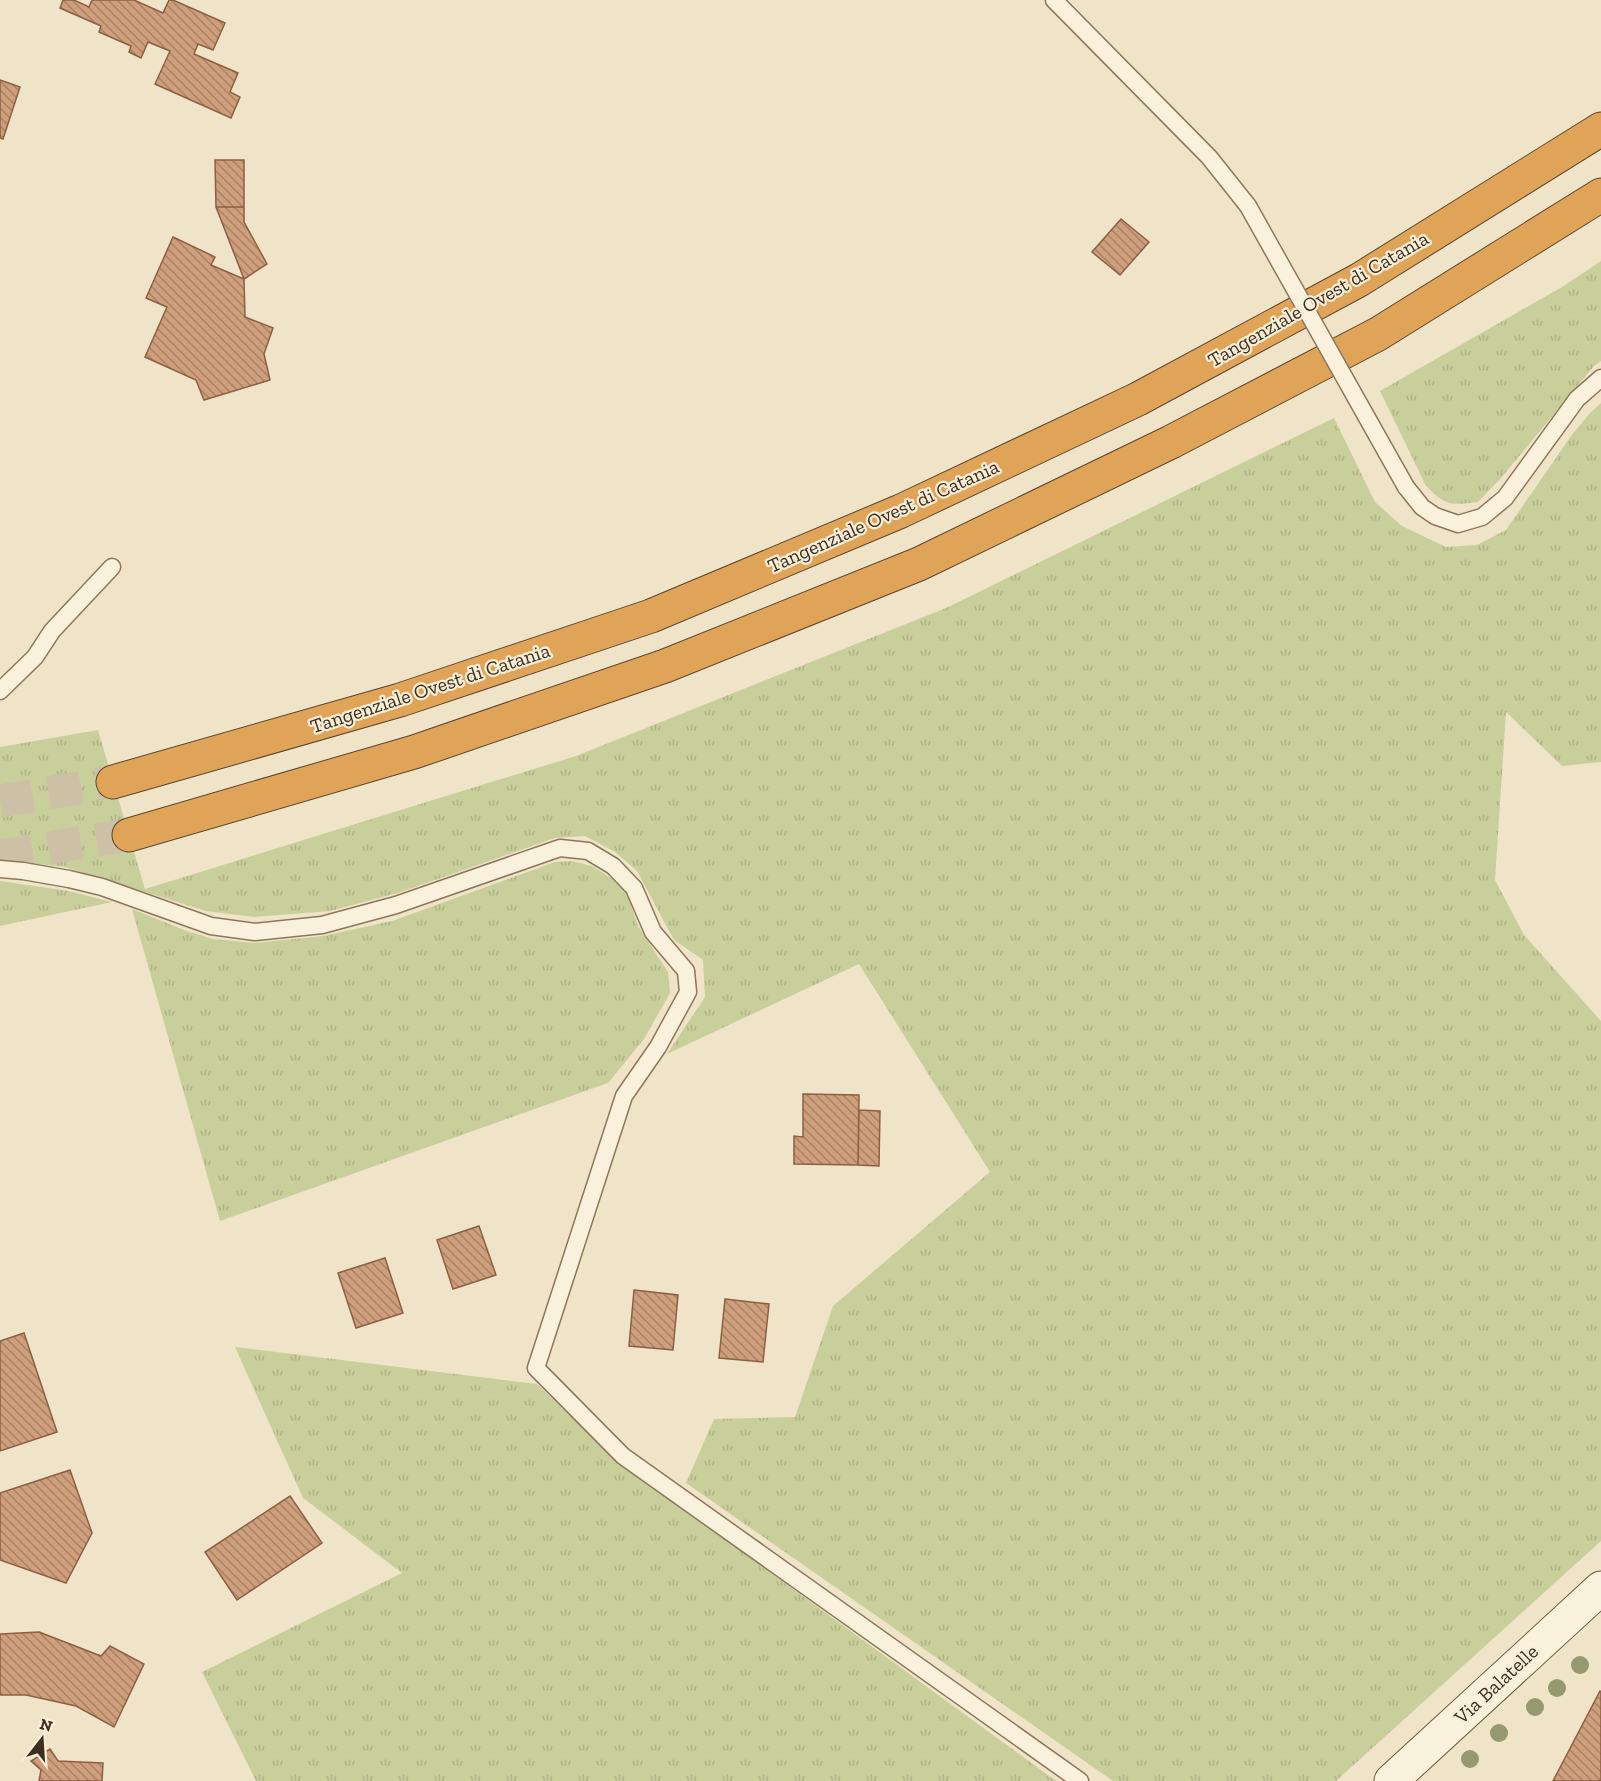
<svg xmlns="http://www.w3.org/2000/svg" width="1601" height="1781" viewBox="0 0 1601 1781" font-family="'Zilla Slab',serif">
  <defs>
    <pattern id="grass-tufts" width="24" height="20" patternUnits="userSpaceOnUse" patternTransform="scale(1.5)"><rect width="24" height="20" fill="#c9cf9b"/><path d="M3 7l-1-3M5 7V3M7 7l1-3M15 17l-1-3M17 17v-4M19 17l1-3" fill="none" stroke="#aeb285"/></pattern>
    <pattern id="building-back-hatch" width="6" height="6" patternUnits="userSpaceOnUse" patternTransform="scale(1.5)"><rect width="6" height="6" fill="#cf9f7d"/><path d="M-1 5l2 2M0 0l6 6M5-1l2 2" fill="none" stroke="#a98266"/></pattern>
  </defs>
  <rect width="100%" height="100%" fill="#f0e4c8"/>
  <path fill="url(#grass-tufts)" d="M1601,261V361L1594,366L1501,478L1478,502C1451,505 1447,507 1426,486L1380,391L1562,287Z
    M1601,403V762L1562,766L1506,712L1495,880L1524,935L1601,1021V1541L1336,1781H1113L686,1483L714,1419L795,1417L833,1306L990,1172L859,964L667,1054L705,997L703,960L674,940L637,871L615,852L585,836L555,838L398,893L330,911L254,917L206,911L65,867L0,860V747L98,730L145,889L576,756L946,608L1334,418L1375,502L1402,526L1446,547L1477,545L1506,530L1571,436L1589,414Z
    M572,861L592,866L611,878L627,893L638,926L668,972L670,993L644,1039L608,1083L220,1221L132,909L184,930L213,939L254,943L323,936L392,921L555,862Z
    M0,881L69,891L112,902L0,926Z
    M235,1347L537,1384L615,1459L1056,1781H256L202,1672L402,1573L303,1498Z"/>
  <path fill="url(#building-back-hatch)" stroke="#8d5f41" stroke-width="1.5" d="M63,0H74L89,7L92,0H134L163,13L169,0H173L225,23L213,50L198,44L194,54L238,73L230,92L240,97L231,118L155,84L170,51L148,42L141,58L129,52L131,46L99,32L101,26L60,8Z
    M0,80L20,87L3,139L0,138Z
    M215,160H244V207H216Z
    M216,207H244V222L267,264L244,279Z
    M1121,219L1149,242L1120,275L1092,252Z
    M173,237L215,257L211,265L244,279L245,317L273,328L264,354L270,380L204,400L196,380L145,357L167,307L146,298Z
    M803,1094L859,1095L858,1165L794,1164V1136L803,1137Z
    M859,1110L880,1111L879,1166L858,1165Z
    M479,1226L496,1275L453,1289L437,1240Z
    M385,1258L403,1313L356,1328L338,1273Z
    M634,1290L678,1295L673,1350L629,1346Z
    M725,1299L769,1304L763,1362L719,1358Z
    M24,1333L57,1432L0,1451V1341Z
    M70,1470L92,1533L66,1583L0,1560V1493Z
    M290,1496L322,1543L237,1600L205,1552Z
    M39,1632L101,1656L110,1646L144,1664L114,1727L76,1706L26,1695H0V1634Z
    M1600,1691L1601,1692V1781H1553Z
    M50,1749L58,1761L103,1763L102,1781H39L41,1770L31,1761Z"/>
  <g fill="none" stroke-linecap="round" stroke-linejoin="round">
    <path stroke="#ccc0a6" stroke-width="33" stroke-dasharray="33 16" stroke-linecap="butt" d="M0,801L113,782
      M0,856L129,835"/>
    <g stroke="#8d765c" stroke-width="19">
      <path id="lane" d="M1054,0L1209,157L1248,206
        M1406,487L1422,507L1435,516L1458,524L1482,517L1505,498L1577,399L1601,378
        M0,691L35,657L52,631L112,567
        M0,869L23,871L69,879L102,887L211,926L255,932L322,925L396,905L560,848L588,851L613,866L634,888L653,932L686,971L688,992L658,1047L624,1096L536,1368L623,1456L1080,1781"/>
    </g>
    <g stroke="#6f573f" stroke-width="35">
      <path id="secondary" d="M1391,1781L1601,1588"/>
    </g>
    <g stroke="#5b4430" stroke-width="35">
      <path id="highway" d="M113,782L400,700L651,616L901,511L1138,399L1359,280L1601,129
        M129,835L414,752L665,666L919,564L1171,442L1378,334L1601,195"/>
    </g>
    <use href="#lane" stroke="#faf1dc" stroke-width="16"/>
    <use href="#secondary" stroke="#faf1dc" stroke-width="33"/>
    <use href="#highway" stroke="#e0a458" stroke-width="33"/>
    <g stroke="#8d765c" stroke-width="19" stroke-linecap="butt">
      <path id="lane-bridge" d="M1248,206L1406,487"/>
    </g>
    <use href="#lane-bridge" stroke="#faf1dc" stroke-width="16"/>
  </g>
  <g fill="#96986f">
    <circle cx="1580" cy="1665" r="9"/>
    <circle cx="1557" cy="1688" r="9"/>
    <circle cx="1535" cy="1707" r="9"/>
    <circle cx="1499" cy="1733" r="9"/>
    <circle cx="1470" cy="1759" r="9"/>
  </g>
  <g text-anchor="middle" stroke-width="4.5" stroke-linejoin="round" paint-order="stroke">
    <g font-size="20" fill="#3d2e20" stroke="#f7eed8">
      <text transform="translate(1318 299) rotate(-30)" y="7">Tangenziale Ovest di Catania</text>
      <text transform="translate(883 516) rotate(-24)" y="7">Tangenziale Ovest di Catania</text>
      <text transform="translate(430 688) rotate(-18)" y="7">Tangenziale Ovest di Catania</text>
      <text transform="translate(1496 1684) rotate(-43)" y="7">Via Balatelle</text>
    </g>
  </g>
  <g transform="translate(42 1739) rotate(17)" stroke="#f7eed8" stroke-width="4.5" paint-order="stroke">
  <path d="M0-4.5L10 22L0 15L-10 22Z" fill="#3d2e20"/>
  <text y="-9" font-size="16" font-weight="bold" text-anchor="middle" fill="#3d2e20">N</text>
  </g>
</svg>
